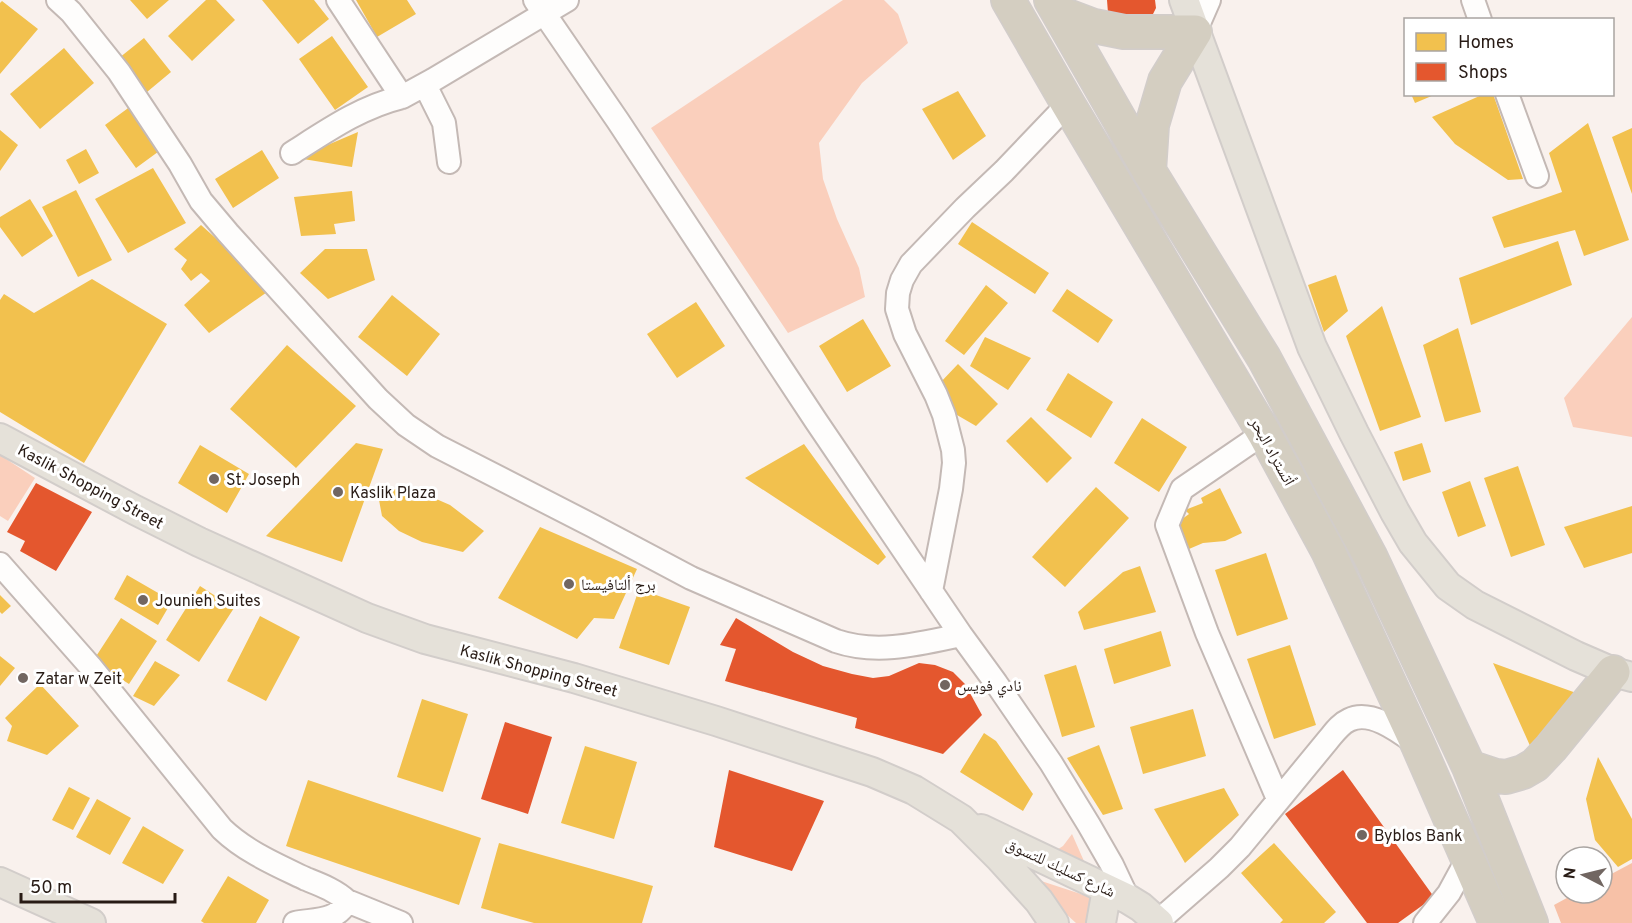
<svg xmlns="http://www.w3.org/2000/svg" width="1632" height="923" viewBox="0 0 1632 923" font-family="Overpass,'Noto Naskh Arabic',sans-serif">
  <rect width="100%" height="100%" fill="#f9f1ed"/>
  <path fill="#facfbc" d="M843,0H884L898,14L908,43L862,83L819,143L823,179L837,219L859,268L865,297L788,333L651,128Z
    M1632,317V437L1573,427L1564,398Z
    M0,455L35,478L8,521L0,516Z
    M1072,834L1091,877L1049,855L1063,846Z
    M1023,875L1090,897L1092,903L1091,923H1076Z"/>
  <path fill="#f7c1a7" d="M1632,863V923H1561L1554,905L1576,893H1602V879Z"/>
  <path fill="#f2c14e" d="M130,0H169L147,19Z
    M206,0H216L235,20L192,61L168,36Z
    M262,0H314L329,19L298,44Z
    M356,0H407L416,14L377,37Z
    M2,1L38,29L0,74V3Z
    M332,36L368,87L335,110L299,59Z
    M144,38L171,72L147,92L119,58Z
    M64,48L94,83L40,129L10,94Z
    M958,91L986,136L953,160L922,109Z
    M1411,94H1434V95L1415,103Z
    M1484,94H1493L1523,179L1508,180L1455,144L1432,117Z
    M131,106L162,149L136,168L105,125Z
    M1588,123L1629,240L1584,256L1575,230L1504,248L1492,217L1562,192L1549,153Z
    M1632,128V194L1612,137Z
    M0,130L18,145L0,171Z
    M358,132L352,167L297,158Z
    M86,149L99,173L79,184L66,160Z
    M262,150L279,178L233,208L215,179Z
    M153,168L186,223L128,253L95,199Z
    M76,190L112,260L78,277L42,207Z
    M352,191L355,221L334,224L336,234L301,236L294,197Z
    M30,199L53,236L22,257L0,227V217Z
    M972,222L1049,273L1035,294L958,244Z
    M201,225L239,259L270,290L209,333L184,305L210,281L201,273L191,281L181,269L187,260L174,249Z
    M1558,241L1572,285L1471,325L1459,278Z
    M325,249H367L375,280L328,299L300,273Z
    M1336,275L1348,311L1324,332L1308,285Z
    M92,279L167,324L84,463L0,412V300L4,294L34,313Z
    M986,285L1008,303L964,355L945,341Z
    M1067,289L1113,320L1098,343L1052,311Z
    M392,295L440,334L407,376L358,337Z
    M696,302L725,346L677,378L647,334Z
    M1382,306L1421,417L1380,431L1346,336Z
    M863,319L891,366L847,392L819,346Z
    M1458,328L1481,412L1445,422L1423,345Z
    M985,337L1031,358L1008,390L970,366Z
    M287,345L356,406L296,468L230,409Z
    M958,364L998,404L976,426L957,415L939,384Z
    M1068,373L1113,402L1091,438L1046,410Z
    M1031,417L1072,458L1047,483L1006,441Z
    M1142,418L1187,447L1159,492L1114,463Z
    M356,443L383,449L342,562L266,536Z
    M1422,443L1431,472L1403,481L1394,452Z
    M804,444L886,557L878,565L745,478Z
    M200,445L249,474L227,513L178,483Z
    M1518,466L1545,545L1511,557L1484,478Z
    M1470,481L1486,526L1458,537L1442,492Z
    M1096,487L1129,518L1065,587L1032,557Z
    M1220,488L1242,533L1225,541L1203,543L1189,549L1178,522L1189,514L1185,510L1203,503L1201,498Z
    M391,489L418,491L450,505L484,531L463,552L422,542L399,531L382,516L379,500Z
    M1632,506V553L1584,568L1564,527Z
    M540,527L637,569L614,619L594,618L577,639L498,598Z
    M1266,553L1288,619L1237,636L1215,570Z
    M1140,566L1156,612L1084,630L1078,612L1123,572Z
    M127,575L172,601L158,625L114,599Z
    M200,586L234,608L199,662L166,640Z
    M639,589L690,607L669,665L619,648Z
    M0,595L11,606L2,614L0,612Z
    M260,616L300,637L266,701L227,681Z
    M121,618L157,641L129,684L93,661Z
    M1161,631L1171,666L1114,684L1104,649Z
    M1290,645L1316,725L1274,739L1247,659Z
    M0,656L15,668L0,686Z
    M155,661L180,675L154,706L133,696Z
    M1493,663L1579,694L1531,748Z
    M1076,665L1095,727L1062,737L1044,675Z
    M40,684L79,726L47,755L7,741L12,726L5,718Z
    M422,699L468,714L443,792L397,777Z
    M1193,709L1206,756L1143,774L1130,727Z
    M984,733L996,741L1033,794L1023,811L960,772Z
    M1099,745L1123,809L1103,815L1067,758Z
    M585,746L637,762L614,839L561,823Z
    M1598,757L1632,819V859L1618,867L1595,840L1586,799Z
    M308,780L481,838L459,905L286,846Z
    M69,787L90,798L73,830L52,820Z
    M1224,788L1239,815L1185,863L1154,809Z
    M97,799L131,818L110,855L76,837Z
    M143,826L184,850L163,884L122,863Z
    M499,843L653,886L642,923H534L481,908Z
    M1274,843L1336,912L1324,923H1280L1283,920L1241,873Z
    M228,876L269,900L256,923H204L201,921Z"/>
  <path fill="#e4572e" d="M1107,0H1155L1156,8L1153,14L1119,26L1108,13Z
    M36,483L92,512L56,571L20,551L25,541L7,532Z
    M736,618L793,652L823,666L852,674L873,678L889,676L919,663L935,665L953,672L965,684L982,715L943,754L855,728L857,718L725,681L736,649L720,645Z
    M505,722L552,737L528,814L481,799Z
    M729,770L824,801L792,871L714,847Z
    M1343,770L1434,897L1398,923H1367L1285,814Z"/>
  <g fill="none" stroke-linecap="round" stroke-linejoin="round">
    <g stroke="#c4b9b5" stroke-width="26">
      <path id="minor" d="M58,0L71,12L119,72L180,164L201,201L228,233L378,399L406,425L437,446L593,526L691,578L836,641C877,655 919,644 961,635
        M338,0L402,97L433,80L567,0
        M535,0L618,121L816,421L961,635L996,683L1051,763L1089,825L1112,865L1128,899
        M1473,0L1480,20
        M1195,32L1209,0
        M425,85L444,123L449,162
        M1507,94L1537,176
        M292,153C328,130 361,107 402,97
        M1264,433L1182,489L1167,525L1207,633L1278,799
        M0,564L90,666L222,829C246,852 277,865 306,879C321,885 335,890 347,901C337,922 315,919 295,923
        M931,591L951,489L954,463L953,450L944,415L936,395L905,334L897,309L898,293L902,280L911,264L965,208L1004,171L1068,104
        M347,901L401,923
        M1156,923L1219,868L1240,847L1328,740C1334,733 1340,724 1349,720C1371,709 1400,732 1418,745
        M1425,923L1449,893L1468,858"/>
    </g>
    <g stroke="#d2cdca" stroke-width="32">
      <path id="major" d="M1184,0L1312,347L1354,433L1395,512L1413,543L1448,586L1475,605L1576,656L1613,672L1632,677
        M0,438L135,510L199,542L367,618L425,639L574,678L716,721L872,772L914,790L961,819L1000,858L1039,901L1054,923
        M981,829L1128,899L1141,907L1159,923
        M0,882L91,923
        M1101,923L1107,889"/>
    </g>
    <g stroke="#d2cdca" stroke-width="36">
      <path id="highway" d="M1008,0L1068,104L1264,433L1328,551L1418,745L1496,923
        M1051,0L1149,171L1264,358L1370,556L1469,767L1531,923
        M1059,13L1094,26L1124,32H1195
        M1149,171L1152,125L1165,81L1195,32
        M1469,767L1496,776L1506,777L1523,772L1535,765L1551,748L1613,672"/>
    </g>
    <use href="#minor" stroke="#fefdfc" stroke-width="22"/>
    <use href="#major" stroke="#e5e1d9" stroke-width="28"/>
    <use href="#highway" stroke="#d4cec1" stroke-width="33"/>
  </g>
  <g fill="#716661" stroke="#fff" stroke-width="2">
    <circle cx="214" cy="479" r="6"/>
    <circle cx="338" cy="492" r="6"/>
    <circle cx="569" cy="584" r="6"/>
    <circle cx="143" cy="600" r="6"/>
    <circle cx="23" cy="678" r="6"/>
    <circle cx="945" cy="685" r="6"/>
    <circle cx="1362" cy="835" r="6"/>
  </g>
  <g text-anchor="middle" stroke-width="6" stroke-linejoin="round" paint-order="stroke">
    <g font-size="16" fill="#281b15" stroke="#fff">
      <text transform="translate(1273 451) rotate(61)" y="6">أتستراد البحر</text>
      <text transform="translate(91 486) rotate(28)" y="6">Kaslik Shopping Street</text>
      <text transform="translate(539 670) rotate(15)" y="6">Kaslik Shopping Street</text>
      <text transform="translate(1061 867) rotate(25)" y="6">شارع كسليك للتسوق</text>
    </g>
    <g font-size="16" fill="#281b15" stroke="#fff" text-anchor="start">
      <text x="226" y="485">St. Joseph</text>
      <text x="350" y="498">Kaslik Plaza</text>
      <text x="581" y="590">برج ألتافيستا</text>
      <text x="155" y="606">Jounieh Suites</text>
      <text x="35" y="684">Zatar w Zeit</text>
      <text x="957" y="691">نادي فويس</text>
      <text x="1374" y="841">Byblos Bank</text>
    </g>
  </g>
  <rect x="1404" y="18" width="210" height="78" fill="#ffffff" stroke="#a9a4a1" stroke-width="1.5"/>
  <rect x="1416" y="33" width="30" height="18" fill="#f2c14e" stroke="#a9a4a1" stroke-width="1.5"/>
  <text x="1458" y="48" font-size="18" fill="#281b15">Homes</text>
  <rect x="1416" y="63" width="30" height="18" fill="#e4572e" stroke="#a9a4a1" stroke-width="1.5"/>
  <text x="1458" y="78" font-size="18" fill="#281b15">Shops</text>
  <g transform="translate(1584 875) rotate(277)"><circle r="28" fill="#ffffff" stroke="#a9a4a1" stroke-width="1.5"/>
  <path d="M0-4.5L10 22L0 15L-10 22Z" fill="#716661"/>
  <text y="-9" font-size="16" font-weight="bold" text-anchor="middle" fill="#281b15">N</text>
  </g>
  <path d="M21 893v9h154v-9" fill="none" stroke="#281b15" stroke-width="3"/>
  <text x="30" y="893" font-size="18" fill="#281b15" stroke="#ffffff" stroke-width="4.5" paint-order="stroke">50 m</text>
</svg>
